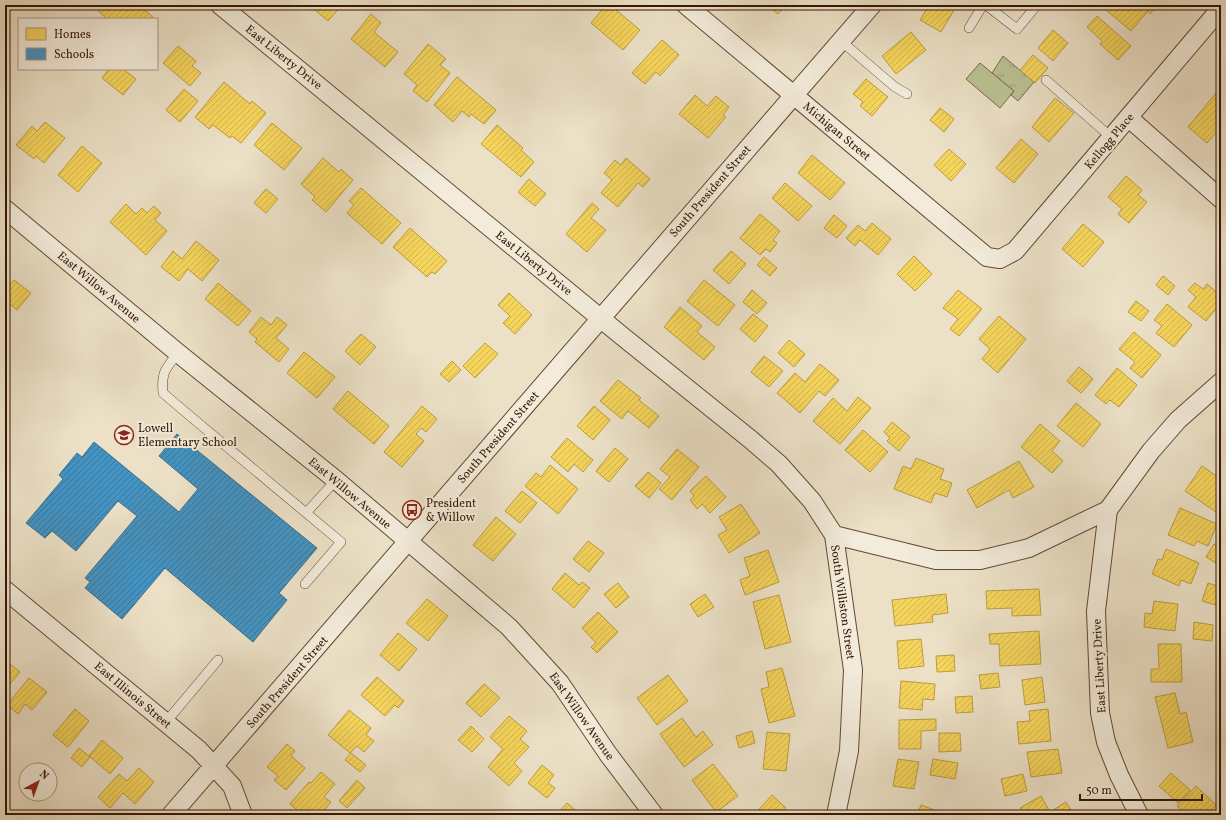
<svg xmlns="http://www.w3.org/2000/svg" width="1226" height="820" viewBox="0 0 1226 820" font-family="Vollkorn,serif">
  <defs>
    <pattern id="park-tufts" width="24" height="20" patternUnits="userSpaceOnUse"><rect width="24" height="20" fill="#bbc293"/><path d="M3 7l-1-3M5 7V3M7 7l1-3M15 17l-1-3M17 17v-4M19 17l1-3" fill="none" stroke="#a1a67d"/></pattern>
    <pattern id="homes-hatch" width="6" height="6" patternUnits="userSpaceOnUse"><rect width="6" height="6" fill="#f6d55c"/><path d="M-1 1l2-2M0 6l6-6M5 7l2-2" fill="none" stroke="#d4b64e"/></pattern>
    <pattern id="schools-hatch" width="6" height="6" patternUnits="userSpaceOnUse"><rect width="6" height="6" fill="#4393c3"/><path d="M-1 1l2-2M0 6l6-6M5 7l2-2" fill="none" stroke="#39779c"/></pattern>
  </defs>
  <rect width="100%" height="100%" fill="#ece1c7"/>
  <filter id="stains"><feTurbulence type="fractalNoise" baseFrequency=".005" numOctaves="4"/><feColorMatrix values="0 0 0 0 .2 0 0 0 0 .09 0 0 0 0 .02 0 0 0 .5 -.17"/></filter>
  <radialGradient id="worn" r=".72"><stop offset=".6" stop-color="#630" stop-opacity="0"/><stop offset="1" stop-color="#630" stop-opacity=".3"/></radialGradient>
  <path fill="url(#park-tufts)" stroke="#786c4b" d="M1003,56L1034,82L1018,101L1011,95L1014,91L992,73Z"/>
  <path fill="#bbc293" stroke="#786c4b" d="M980,63L1014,91L1000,108L966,79Z"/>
  <path fill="url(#homes-hatch)" stroke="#bc9c41" d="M103,5H139L155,19H104L106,18L98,11Z
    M319,5H342L328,21L315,10Z
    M606,5H610L640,30L623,50L591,23Z
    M767,5H786L778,14Z
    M929,5H957L941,32L920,20Z
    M1100,5H1157L1150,14L1148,11L1131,31Z
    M371,14L381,23L374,32L398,52L385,67L351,39Z
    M1097,16L1131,46L1118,60L1100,44L1102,41L1087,27Z
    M1053,30L1068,43L1053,61L1038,48Z
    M911,32L926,50L896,74L882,56Z
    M662,40L679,55L660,76L656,72L645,84L632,73Z
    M428,44L446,59L440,65L450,73L427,102L413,91L417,85L404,74Z
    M178,46L196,61L192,66L201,73L190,86L163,63Z
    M1033,55L1048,68L1035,83L1020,70Z
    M109,69H123L136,79L123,95L102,78Z
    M457,77L496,110L484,124L471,114L469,117L462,111L453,122L434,105Z
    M866,79L888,97L872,116L860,106L863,102L853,94Z
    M224,82L250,104L252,101L266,113L241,143L232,136L230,138L213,125L209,129L195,117Z
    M184,89L198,101L180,122L166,110Z
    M1216,93L1221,98V127L1207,143L1188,127Z
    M695,95L707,106L716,96L729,107L723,115L726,117L708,138L679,114Z
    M1055,98L1074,113L1049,142L1032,127Z
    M940,108L954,119L944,132L930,120Z
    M45,122L65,138L44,163L36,156L34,159L16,145L32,126L37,131Z
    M272,123L302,148L284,170L254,145Z
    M497,125L523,148L521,150L534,162L521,177L481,144Z
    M1021,139L1038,154L1014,183L996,168Z
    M82,146L102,163L78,192L58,175Z
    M949,149L966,164L951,181L934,165Z
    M812,155L845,183L830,200L798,173Z
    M323,158L339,172L341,169L353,180L326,212L312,200L315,197L301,184Z
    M626,158L650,179L643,187L638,183L618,207L601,193L612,180L604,173L615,160L621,165Z
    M1126,176L1142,190L1138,195L1147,202L1129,223L1118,214L1122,209L1108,197Z
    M529,179L546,194L535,206L518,192Z
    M785,183L812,206L798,221L772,198Z
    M361,188L401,223L382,244L347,213L354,205L349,201Z
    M266,189L278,199L266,213L254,203Z
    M592,203L599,209L591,218L606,230L587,252L566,234Z
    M126,204L136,214L142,208L147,213L154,206L161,213L155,220L167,231L146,255L110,222Z
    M760,214L780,231L773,240L777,243L770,252L766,249L760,255L740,238Z
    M834,215L847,226L837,238L824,228Z
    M872,223L891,239L878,255L860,240L855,246L846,238L858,225L865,231Z
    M1083,224L1104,242L1083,267L1062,249Z
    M410,228L447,261L435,274L432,272L427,277L393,247Z
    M196,241L219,260L202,281L188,269L179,281L161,267L173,251L182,259Z
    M731,251L746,264L729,284L713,270Z
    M914,256L932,274L915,291L897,274Z
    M764,257L777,268L770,276L757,265Z
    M1163,276L1175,286L1168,295L1156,285Z
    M14,280L31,293L17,310L5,300V291Z
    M704,280L735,305L718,326L687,301Z
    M218,283L251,311L238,326L205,299Z
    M1195,283L1203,289L1207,284L1221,296V303L1206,321L1188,307L1196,297L1188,290Z
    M752,290L767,303L757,314L743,302Z
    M958,290L982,309L959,336L950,329L958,319L943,308Z
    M509,293L532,315L515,334L503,323L510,316L498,305Z
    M1136,301L1149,311L1141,321L1128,312Z
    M1167,304L1192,325L1174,347L1156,333L1162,326L1154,320Z
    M680,307L702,326L697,332L715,347L704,360L664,327Z
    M753,314L768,326L755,342L740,329Z
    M999,316L1026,339L998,373L982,359L990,349L979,339Z
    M261,317L271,325L277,317L287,325L276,338L289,349L279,362L255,342L257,339L249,332Z
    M1134,332L1161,355L1142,378L1130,368L1135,362L1119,349Z
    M361,334L376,347L360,365L345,351Z
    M789,340L805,354L794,367L778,353Z
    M485,343L498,354L475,378L463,366Z
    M304,352L335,377L317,398L287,373Z
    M764,356L783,371L769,387L751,372Z
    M452,361L461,370L449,382L440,374Z
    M820,364L839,380L825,396L819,391L800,413L777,393L795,373L805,382Z
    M1079,367L1093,379L1081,393L1067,381Z
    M1117,368L1137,385L1119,407L1110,400L1106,404L1095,395Z
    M618,380L641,398L639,400L659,416L649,428L628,411L622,419L600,401Z
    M348,391L389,426L374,444L333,409Z
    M858,397L871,408L840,444L813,421L833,398L847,411Z
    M1076,403L1101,424L1083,447L1057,426Z
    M422,406L437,419L426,432L421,428L416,434L424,441L402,467L384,452Z
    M594,406L610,420L593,440L577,426Z
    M892,422L910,437L899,451L887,441L890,438L884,432Z
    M1040,424L1060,441L1052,451L1063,461L1052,473L1021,447Z
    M863,430L888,452L870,472L845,450Z
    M567,438L593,460L583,472L574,464L568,472L551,457Z
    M615,448L628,459L609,482L596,471Z
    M677,449L699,467L672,500L659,489L670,477L660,469Z
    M916,458L944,469L940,479L952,483L947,497L935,493L931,503L894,489L903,466L911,469Z
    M1019,461L1034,487L1013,498L1009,490L977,508L967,490Z
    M550,465L578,489L558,514L525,486L536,473L541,477Z
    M1202,466L1221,479V504L1216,512L1185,491Z
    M648,472L661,483L649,498L635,486Z
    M706,476L726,497L710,513L702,504L697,509L690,500L694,496L690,491Z
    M522,491L537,503L520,523L505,511Z
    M741,504L760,533L729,553L718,535L727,530L719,517Z
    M1180,508L1217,524L1208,546L1197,541L1194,546L1168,535Z
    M496,517L516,534L493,561L473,545Z
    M588,541L604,553L589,572L573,559Z
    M1214,544L1221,548V566L1206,557Z
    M1166,549L1199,563L1191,584L1181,580L1179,586L1152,574L1158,559L1162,560Z
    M768,550L779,582L745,595L740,580L750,576L744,558Z
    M565,573L579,585L582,582L590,588L574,608L552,589Z
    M618,583L629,597L616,608L604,594Z
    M1208,583L1221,587L1219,606L1202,601Z
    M1039,589L1041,615L1012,616V608L987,609L986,591Z
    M705,594L714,607L698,617L690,604Z
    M946,594L948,613L932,615L933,622L895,626L892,600Z
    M779,595L791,642L765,649L753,602Z
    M427,599L448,616L428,641L406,623Z
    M1154,601L1178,604L1175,631L1144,627L1145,613L1152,614Z
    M598,612L618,632L597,653L591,647L596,643L582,628Z
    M1194,622L1213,625L1212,641L1193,639Z
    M1039,631L1041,664L1000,666L999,644H990L989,634Z
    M398,633L417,649L399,671L380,655Z
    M921,639L924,666L899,669L897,641Z
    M1158,644H1181L1182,682H1151V669H1159Z
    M954,655L955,671L937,672L936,656Z
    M5,660L20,672L5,690Z
    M782,668L795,716L769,723L761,689L769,687L766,672Z
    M998,673L1000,687L981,689L979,675Z
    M668,675L688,701L657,725L637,698Z
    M377,677L404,701L398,708L395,705L385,716L361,695Z
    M1042,677L1045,702L1025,705L1022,680Z
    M29,678L47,692L32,710L25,704L18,714L7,705Z
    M901,681L935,684L934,700L923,699L922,710L899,708Z
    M484,684L500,698L481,717L466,703Z
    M1175,693L1180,714L1186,712L1193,742L1168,748L1155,697Z
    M972,696L973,712L956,713L955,697Z
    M75,709L89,721L68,747L53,735Z
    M1048,709L1051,741L1019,744L1017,722L1030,721L1029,711Z
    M349,710L371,728L366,735L374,741L364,752L357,746L350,753L328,735Z
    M509,716L527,731L520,739L529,747L514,763L522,771L509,786L488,767L503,749L490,737Z
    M682,718L696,737L703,731L713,745L684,767L660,734Z
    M936,719V730L921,731V749H899V720Z
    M471,726L484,739L472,752L458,740Z
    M752,731L755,743L739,748L736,736Z
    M767,732L790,734L786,771L763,769Z
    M939,733H960L961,751L939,752Z
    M102,740L123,758L110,774L89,756Z
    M287,744L295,751L291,756L305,768L286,790L274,780L278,776L267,767Z
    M79,748L90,757L82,767L71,758Z
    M1058,749L1062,773L1031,777L1027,752Z
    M351,753L366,765L360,772L345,760Z
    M898,759L919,762L914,789L893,786Z
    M933,759L958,763L955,779L930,775Z
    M713,764L738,796L716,812L692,780Z
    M542,765L554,775L548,783L555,788L547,798L528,783Z
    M139,768L154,782L135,804L123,793L110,808L98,797L119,774L127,781Z
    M321,772L335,784L324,797L331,802L320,815H303L290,804L309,782L311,783Z
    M1171,773L1190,790L1178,803L1159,786Z
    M1023,774L1027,791L1005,796L1001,779Z
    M357,780L365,788L347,808L339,801Z
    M1196,786L1216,805L1207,815H1187L1177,806Z
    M772,795L786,808L780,815H754Z
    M1041,796L1050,812L1066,802L1074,815H1024L1020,808Z
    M567,803L581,815H556Z
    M921,805L945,814V815H917Z"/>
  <path fill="url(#schools-hatch)" stroke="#3e6e89" d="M177,434L317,548L279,593L287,600L253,642L165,568L122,619L85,588L90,582L85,578L137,516L118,501L76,551L52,531L45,538L26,523L63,479L59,475L77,453L82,457L94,442L179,512L198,489L159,456Z"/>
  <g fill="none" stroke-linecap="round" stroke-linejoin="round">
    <g stroke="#624934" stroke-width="10">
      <path id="lane" d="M986,5L1017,29L1037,5
        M969,28L983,5
        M841,41L895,87L907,94
        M1046,80L1112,138
        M178,353C166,368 161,372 163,393L190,416L341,542L305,584
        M306,513L336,480
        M166,722L218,660"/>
    </g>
    <g stroke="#624934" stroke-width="20">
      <path id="street" d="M220,5L622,336L750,439L779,464L812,501L834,535L853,670L849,751L836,815
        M686,5L987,257L1000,259L1015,251L1221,8
        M1129,118L1221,199
        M5,209L178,353L336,480L509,627L560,683L608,754L654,815
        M1108,510L1096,611L1100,713L1106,742L1119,775L1139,815
        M834,535L936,560H980L1029,548L1108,510L1151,451L1178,420L1221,382
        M5,590L199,750L232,786L243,815
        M171,815L872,5"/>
    </g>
    <use href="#lane" stroke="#f3ecdb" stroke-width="9"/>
    <use href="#street" stroke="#f3ecdb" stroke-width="18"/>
  </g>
  <defs>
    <g id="school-ring" transform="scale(1)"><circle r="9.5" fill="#f3ecdb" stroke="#8f2418" stroke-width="1.5"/><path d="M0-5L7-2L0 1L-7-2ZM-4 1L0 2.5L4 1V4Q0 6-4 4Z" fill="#8f2418"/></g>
    <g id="bus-ring" transform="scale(1)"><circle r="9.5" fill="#f3ecdb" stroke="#8f2418" stroke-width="1.5"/><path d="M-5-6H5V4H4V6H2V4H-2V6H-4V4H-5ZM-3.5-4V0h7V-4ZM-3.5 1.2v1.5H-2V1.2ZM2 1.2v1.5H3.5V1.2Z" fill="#8f2418"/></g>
  </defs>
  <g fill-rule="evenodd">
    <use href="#school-ring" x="124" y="435"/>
    <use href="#bus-ring" x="412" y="510"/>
  </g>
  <g text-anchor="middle" stroke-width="4" stroke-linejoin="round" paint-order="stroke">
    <g font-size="12" fill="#341603" stroke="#f3ecdb">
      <text transform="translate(284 57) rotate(39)" y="4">East Liberty Drive</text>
      <text transform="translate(837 131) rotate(40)" y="4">Michigan Street</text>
      <text transform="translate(1109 141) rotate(-50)" y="4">Kellogg Place</text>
      <text transform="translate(710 191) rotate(-49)" y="4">South President Street</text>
      <text transform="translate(534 263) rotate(39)" y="4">East Liberty Drive</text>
      <text transform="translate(99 287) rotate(40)" y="4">East Willow Avenue</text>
      <text transform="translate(498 437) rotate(-49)" y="4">South President Street</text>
      <text transform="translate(350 493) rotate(40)" y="4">East Willow Avenue</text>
      <text transform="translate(843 602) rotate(82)" y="4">South Williston Street</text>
      <text transform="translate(1099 666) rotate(-93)" y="4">East Liberty Drive</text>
      <text transform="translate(287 682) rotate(-49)" y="4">South President Street</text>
      <text transform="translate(133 695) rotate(40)" y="4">East Illinois Street</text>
      <text transform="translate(582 716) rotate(55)" y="4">East Willow Avenue</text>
    </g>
    <g font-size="12" fill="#341603" stroke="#f3ecdb" text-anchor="start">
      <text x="138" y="432">Lowell<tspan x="138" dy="14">Elementary School</tspan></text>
      <text x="426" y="507">President<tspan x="426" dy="14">&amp; Willow</tspan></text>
    </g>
  </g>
  <rect width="1226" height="820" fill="none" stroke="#ece1c7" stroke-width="20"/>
  <rect x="6" y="6" width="1214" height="808" fill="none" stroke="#341603" stroke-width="2"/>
  <rect x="10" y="10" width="1206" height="800" fill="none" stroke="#341603"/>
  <rect x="18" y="18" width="140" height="52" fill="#f3ecdb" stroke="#a79685"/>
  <rect x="26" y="28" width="20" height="12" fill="#f6d55c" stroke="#a79685"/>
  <text x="54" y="38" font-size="12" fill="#341603">Homes</text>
  <rect x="26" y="48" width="20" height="12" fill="#4393c3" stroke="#a79685"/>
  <text x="54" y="58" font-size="12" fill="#341603">Schools</text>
  <g transform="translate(38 782) rotate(41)"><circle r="19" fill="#f3ecdb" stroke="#a79685"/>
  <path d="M0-3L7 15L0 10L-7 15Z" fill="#8f2418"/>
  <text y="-6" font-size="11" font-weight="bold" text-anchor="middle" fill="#341603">N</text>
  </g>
  <path d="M1080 794v6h122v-6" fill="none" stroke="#341603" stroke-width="2"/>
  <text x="1086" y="794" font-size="12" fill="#341603" stroke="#f3ecdb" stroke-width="3" paint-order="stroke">50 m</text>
  <rect width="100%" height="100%" filter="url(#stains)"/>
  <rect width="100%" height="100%" fill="url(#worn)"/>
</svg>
